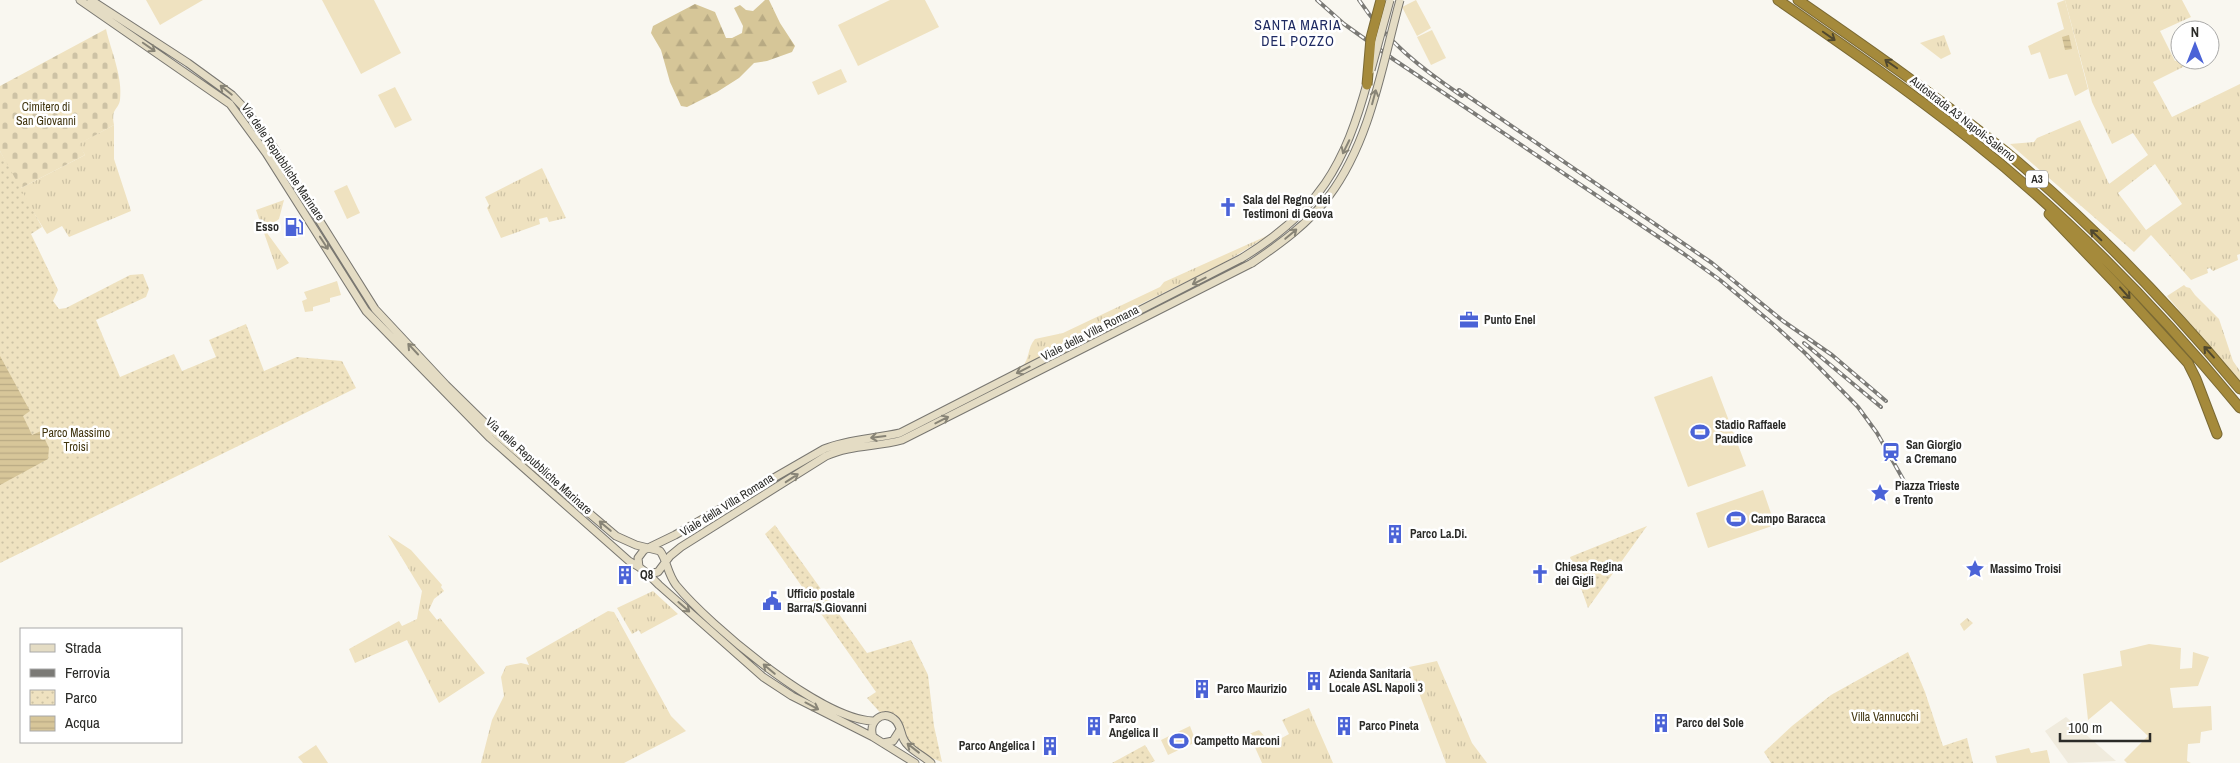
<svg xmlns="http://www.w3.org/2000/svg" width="2240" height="763" viewBox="0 0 2240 763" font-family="'Archivo Narrow',sans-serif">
  <defs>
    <pattern id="grass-tufts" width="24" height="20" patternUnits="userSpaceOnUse" patternTransform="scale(1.25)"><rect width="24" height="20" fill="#efe2c0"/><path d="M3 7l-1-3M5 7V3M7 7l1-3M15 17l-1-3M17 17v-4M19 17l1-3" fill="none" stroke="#cdc2a5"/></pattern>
    <pattern id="forest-firs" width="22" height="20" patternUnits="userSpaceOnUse" patternTransform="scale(1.25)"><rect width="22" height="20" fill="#d6c698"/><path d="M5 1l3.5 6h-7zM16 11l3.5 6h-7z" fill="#b8aa83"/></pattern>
    <pattern id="cemetery-stones" width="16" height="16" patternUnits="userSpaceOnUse" patternTransform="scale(1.25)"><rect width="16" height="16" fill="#efe2c0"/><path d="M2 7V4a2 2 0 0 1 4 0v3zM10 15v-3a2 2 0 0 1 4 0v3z" fill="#cdc2a5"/></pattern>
    <pattern id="park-dots" width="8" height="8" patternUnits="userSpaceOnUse" patternTransform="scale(1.25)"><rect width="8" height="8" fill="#efe2c0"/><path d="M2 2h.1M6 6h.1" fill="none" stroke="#cdc2a5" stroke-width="1.8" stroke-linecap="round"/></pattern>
    <pattern id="water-rules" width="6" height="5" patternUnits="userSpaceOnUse" patternTransform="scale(1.25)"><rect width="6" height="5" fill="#d7c699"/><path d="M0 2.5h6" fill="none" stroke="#b9aa84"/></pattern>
  </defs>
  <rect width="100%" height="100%" fill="#f9f7f0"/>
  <path fill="#f0ebdd" d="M2066,717L2116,761L2068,763L2045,731Z"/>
  <path fill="url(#grass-tufts)" fill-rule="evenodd" d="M2065,0H2182L2191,17L2160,31L2175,61L2180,59L2185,66L2153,82L2172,117L2240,84V254L2237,255L2238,260L2213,271L2210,268L2207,269L2208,273L2191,280L2151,235L2134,252L2010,144L2034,142L2037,138L2080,120L2109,184L2148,155L2133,133L2112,144L2092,102ZM2155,164L2182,204L2146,230L2118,193Z
    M1944,35L1951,54L1941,59L1920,43Z
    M114,125V159L131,211L69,237L62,226L47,234L19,189L85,155L78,144Z
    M542,168L566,218L549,222L547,217L539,219L540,224L501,238L487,208L489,205L485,197Z
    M284,200L279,219L267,228V233L289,263L277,270L256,210Z
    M1273,233L1222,264L1086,331L1022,367C1030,359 1027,348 1035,339L1063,333L1160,287L1164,282Z
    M2184,285L2186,287L2190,288L2195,295L2219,319L2233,361L2240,371V382L2167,296Z
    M388,535L411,550L442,585L441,587L444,591L434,599L429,610L437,620L440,618L485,673L439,703L407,640L355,663L349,649L399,621L402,626L417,619L422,591Z
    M653,591L678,614L641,634L639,630L632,634L617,608Z
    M608,611L614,612L671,716L686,731L624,763H481L492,720L504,696L501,677L506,666L521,663L529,665L526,658Z
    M1967,618L1973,623L1964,631L1960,624Z
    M1437,661L1472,743L1487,763H1446L1409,667Z
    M1309,708L1333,763H1262L1249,734L1259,730L1266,738L1280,739L1289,734L1282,720Z"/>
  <path fill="url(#forest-firs)" d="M765,0H769L780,23L795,46L792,52L767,61L754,63L739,78L717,92L687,107L681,106L670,82L661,50L651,33L653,26L695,4L715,12L726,38H732L742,33L743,26L734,8L740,5L746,10L753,11Z"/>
  <path fill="url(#cemetery-stones)" d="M106,29C111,51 123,77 120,100C118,111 111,107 114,125L79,144L85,155L19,189L0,151V86Z"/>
  <path fill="url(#park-dots)" d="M0,151L42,227L31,234L58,290L53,301L59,309L66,308L130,275L143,274L149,289L146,297L96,320L120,377L174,354L182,371L216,357L209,340L246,324L264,371L297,357L342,361L356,388L0,563Z
    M775,525L867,653L911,640L928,675L934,726L942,762L931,758L911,746L901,730L891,720L886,719L867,698L876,692L765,534Z
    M1647,526L1588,608L1570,557Z
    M1908,652L1925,692L1943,746L1967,738L1973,763H1771L1764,752L1792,726L1831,695Z
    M1145,745L1155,761L1150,763H1112Z"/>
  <path fill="#efe2c0" d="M146,0H203L160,25Z
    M322,0H374L401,53L361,74Z
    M890,0H925L939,27L858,66L838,25Z
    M1416,0L1431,28L1417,36L1402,7Z
    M2065,0L2088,89L2075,96L2067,74L2049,79L2040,52L2031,55L2028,46L2064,29L2057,3Z
    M1432,30L1446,58L1431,65L1417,37Z
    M841,69L847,82L818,95L812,82Z
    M395,87L412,120L395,128L378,95Z
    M347,185L360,213L347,219L334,191Z
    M337,281L341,295L330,298V302L313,307V311L305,312L302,301L307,299L304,292Z
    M1712,376L1746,466L1688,487L1654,397Z
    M1763,490L1775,525L1708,548L1696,513Z
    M2149,644L2181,648L2180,669L2192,668L2193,652L2209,657L2198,686L2170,688L2173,708L2211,706L2212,730L2201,732L2200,743L2188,744L2187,761L2191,763H2127L2124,760L2148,736L2111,701L2088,720L2083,674L2122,666L2120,651Z
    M1190,726L1196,742L1168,755L1161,740Z
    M316,745L328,763H303L298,757Z
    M2029,748L2031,753L2047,750L2050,763H1997L1995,756Z"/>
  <path fill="url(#water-rules)" d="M2069,35L2072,49L2065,50L2062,37Z
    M0,356L30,411L23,416L32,435L41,431L49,448L48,459L0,485Z"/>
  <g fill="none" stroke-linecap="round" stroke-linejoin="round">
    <g stroke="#797771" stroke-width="9">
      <path id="secondary" d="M80,0L230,104L266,153L366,311L490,438L629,561L639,567
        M91,0L188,63L232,95L247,111L274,148L375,309L446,385L495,433L616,536L636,545L660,551C667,560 667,573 676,585C710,626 820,719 873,721
        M1242,258L900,433C874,439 849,439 824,449L675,535L644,550L638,558L639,567L648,574L658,572L670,556L681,547L826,456C850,445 877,447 902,440L1252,263
        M648,574L659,585L763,677L792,696L875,738
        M883,743L893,741L900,730
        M915,763L873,737C868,723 881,709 894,719C901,724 900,733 904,740C909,750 923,755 931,763"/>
    </g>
    <g stroke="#7a6934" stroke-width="11">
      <path id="motorway" d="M1778,0C1843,45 1908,90 1970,139C2070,218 2159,310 2240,408
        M1798,0C1869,49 1939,98 2006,152C2091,223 2169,304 2240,389
        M2049,214L2116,284L2188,363L2196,379L2217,434"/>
    </g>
    <use href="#secondary" stroke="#e4dcc4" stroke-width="7"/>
    <use href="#motorway" stroke="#a58a3b" stroke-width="9"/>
    <g stroke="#7b7a76" stroke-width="4">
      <path id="rail" d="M1317,0L1344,24L1393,59L1684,254L1720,280L1773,324L1805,353L1858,407L1877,433L1908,488
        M1359,0C1386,41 1422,69 1462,96
        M1459,90L1712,263L1783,321L1832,355L1886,401
        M1804,343L1881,407"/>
    </g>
    <use href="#rail" stroke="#fff" stroke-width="2" stroke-dasharray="5.5" stroke-linecap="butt"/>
    <g stroke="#797771" stroke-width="9" stroke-linecap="butt">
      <path id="secondary-bridge" d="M1371,70L1390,0
        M1242,258C1319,211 1345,165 1368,80
        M1252,263C1280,244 1309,223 1329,196C1371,140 1382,65 1400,0"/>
    </g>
    <g stroke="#7a6934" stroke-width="11" stroke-linecap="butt">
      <path id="motorway-bridge" d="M1367,85L1371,38L1381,0"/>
    </g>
    <use href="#secondary-bridge" stroke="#e4dcc4" stroke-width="7"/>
    <use href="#motorway-bridge" stroke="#a58a3b" stroke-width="9"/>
  </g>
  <defs><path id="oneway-shaft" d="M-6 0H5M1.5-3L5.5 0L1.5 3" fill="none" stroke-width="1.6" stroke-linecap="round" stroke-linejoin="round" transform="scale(1.25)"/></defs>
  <g stroke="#50482e">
    <use href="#oneway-shaft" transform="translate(1829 36) rotate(35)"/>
    <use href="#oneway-shaft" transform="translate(1891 64) rotate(-145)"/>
    <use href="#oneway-shaft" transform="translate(2096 235) rotate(-136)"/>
    <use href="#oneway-shaft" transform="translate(2125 293) rotate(48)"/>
    <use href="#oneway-shaft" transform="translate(2209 352) rotate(-132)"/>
  </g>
  <g stroke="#888476">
    <use href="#oneway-shaft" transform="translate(149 47) rotate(35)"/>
    <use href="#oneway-shaft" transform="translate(226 90) rotate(-141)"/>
    <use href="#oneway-shaft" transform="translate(1374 97) rotate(-75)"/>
    <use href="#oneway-shaft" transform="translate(1346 147) rotate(116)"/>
    <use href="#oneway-shaft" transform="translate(1291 234) rotate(-40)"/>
    <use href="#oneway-shaft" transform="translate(324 243) rotate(57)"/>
    <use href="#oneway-shaft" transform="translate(1199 281) rotate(153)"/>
    <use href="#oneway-shaft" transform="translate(413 349) rotate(-133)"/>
    <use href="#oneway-shaft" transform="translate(1023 370) rotate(153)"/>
    <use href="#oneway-shaft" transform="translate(942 420) rotate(-27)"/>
    <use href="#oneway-shaft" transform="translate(878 437) rotate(173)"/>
    <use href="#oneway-shaft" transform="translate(792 478) rotate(-33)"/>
    <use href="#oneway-shaft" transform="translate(605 526) rotate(-140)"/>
    <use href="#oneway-shaft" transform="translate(684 607) rotate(41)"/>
    <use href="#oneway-shaft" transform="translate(769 669) rotate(-140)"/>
    <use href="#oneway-shaft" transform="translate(812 706) rotate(28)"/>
    <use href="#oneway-shaft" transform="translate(913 748) rotate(-142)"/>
  </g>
  <defs>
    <g id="church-bare" transform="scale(1.5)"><path d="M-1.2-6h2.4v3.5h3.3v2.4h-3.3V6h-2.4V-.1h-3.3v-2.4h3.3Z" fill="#4b63d7" stroke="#fff" stroke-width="2.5" paint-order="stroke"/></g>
    <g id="fuel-bare" transform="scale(1.5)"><path d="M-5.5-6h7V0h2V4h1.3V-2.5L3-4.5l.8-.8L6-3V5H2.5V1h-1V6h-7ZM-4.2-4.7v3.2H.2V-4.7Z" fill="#4b63d7" stroke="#fff" stroke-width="2.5" paint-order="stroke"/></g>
    <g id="office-bare" transform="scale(1.5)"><path d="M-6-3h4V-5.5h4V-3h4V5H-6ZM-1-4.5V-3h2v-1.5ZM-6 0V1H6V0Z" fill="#4b63d7" stroke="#fff" stroke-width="2.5" paint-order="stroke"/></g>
    <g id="stadium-bare" transform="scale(1.5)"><path d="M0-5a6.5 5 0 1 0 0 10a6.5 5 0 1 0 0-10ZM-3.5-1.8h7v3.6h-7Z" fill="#4b63d7" stroke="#fff" stroke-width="2.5" paint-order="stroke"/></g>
    <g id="station-bare" transform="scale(1.5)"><path d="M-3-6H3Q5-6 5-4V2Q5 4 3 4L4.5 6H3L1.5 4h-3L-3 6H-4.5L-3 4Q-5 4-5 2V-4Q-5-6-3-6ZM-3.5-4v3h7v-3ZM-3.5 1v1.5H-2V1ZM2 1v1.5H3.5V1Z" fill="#4b63d7" stroke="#fff" stroke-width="2.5" paint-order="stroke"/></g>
    <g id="sight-bare" transform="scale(1.5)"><path d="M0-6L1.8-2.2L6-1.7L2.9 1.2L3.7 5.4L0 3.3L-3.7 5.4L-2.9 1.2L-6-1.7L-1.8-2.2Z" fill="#4b63d7" stroke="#fff" stroke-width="2.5" paint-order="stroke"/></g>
    <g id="building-bare" transform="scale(1.5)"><path d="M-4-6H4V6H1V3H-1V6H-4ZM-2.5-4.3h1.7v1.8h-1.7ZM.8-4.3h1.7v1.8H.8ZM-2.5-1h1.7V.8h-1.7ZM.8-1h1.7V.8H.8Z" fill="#4b63d7" stroke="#fff" stroke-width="2.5" paint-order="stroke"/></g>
    <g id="civic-bare" transform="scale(1.5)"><path d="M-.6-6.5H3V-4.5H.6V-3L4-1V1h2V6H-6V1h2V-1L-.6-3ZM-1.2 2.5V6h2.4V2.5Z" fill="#4b63d7" stroke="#fff" stroke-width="2.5" paint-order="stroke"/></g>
  </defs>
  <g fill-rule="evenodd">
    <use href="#church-bare" x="1228" y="207"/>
    <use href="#fuel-bare" x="294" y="227"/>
    <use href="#office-bare" x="1469" y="320"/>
    <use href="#stadium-bare" x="1700" y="432"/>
    <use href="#station-bare" x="1891" y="452"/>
    <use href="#sight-bare" x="1880" y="493"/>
    <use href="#stadium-bare" x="1736" y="519"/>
    <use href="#building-bare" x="1395" y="534"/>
    <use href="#sight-bare" x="1975" y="569"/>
    <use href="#church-bare" x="1540" y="574"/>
    <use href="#building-bare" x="625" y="575"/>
    <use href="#civic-bare" x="772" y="601"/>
    <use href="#building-bare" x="1314" y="681"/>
    <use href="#building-bare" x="1202" y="689"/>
    <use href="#building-bare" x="1661" y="723"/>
    <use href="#building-bare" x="1094" y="726"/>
    <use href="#building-bare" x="1344" y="726"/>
    <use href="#stadium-bare" x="1179" y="741"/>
    <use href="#building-bare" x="1050" y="746"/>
  </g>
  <g text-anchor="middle" stroke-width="5" stroke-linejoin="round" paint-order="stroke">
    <rect fill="#fff" stroke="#6b6b68" stroke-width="1" x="2026" y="170.5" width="22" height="17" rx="4"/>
    <g font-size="11" font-weight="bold" fill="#2b2b28">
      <text x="2037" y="183">A3</text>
    </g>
    <g font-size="12" fill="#423611" stroke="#fff">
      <text x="46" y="111">Cimitero di<tspan x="46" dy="14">San Giovanni</tspan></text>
      <text x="76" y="437">Parco Massimo<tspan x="76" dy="14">Troisi</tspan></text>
      <text x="1885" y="721">Villa Vannucchi</text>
    </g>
    <g font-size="12" fill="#2b2b28" stroke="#fff">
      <text transform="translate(1963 119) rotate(38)" y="4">Autostrada A3 Napoli-Salerno</text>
      <text transform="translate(283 162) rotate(56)" y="4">Via delle Repubbliche Marinare</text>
      <text transform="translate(1090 333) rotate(-27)" y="4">Viale della Villa Romana</text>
      <text transform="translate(539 466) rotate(42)" y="4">Via delle Repubbliche Marinare</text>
      <text transform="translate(727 505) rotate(-32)" y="4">Viale della Villa Romana</text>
    </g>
    <g font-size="12" font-weight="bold" fill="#2b2b28" stroke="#fff" text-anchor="start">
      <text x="1243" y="204">Sala del Regno dei<tspan x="1243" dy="14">Testimoni di Geova</tspan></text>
      <text x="279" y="231" text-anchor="end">Esso</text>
      <text x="1484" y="324">Punto Enel</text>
      <text x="1715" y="429">Stadio Raffaele<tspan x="1715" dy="14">Paudice</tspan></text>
      <text x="1906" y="449">San Giorgio<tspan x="1906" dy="14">a Cremano</tspan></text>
      <text x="1895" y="490">Piazza Trieste<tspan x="1895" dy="14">e Trento</tspan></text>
      <text x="1751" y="523">Campo Baracca</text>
      <text x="1410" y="538">Parco La.Di.</text>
      <text x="1555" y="571">Chiesa Regina<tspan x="1555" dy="14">dei Gigli</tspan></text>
      <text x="1990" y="573">Massimo Troisi</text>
      <text x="640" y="579">Q8</text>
      <text x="787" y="598">Ufficio postale<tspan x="787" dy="14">Barra/S.Giovanni</tspan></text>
      <text x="1329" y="678">Azienda Sanitaria<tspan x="1329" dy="14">Locale ASL Napoli 3</tspan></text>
      <text x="1217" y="693">Parco Maurizio</text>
      <text x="1109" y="723">Parco<tspan x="1109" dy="14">Angelica II</tspan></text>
      <text x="1676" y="727">Parco del Sole</text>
      <text x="1359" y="730">Parco Pineta</text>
      <text x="1194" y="745">Campetto Marconi</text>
      <text x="1035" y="750" text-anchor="end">Parco Angelica I</text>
    </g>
    <g font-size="14" letter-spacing="1" fill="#1e2a62" stroke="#fff">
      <text x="1298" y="30">SANTA MARIA<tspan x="1298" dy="16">DEL POZZO</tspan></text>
    </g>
  </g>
  <rect x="20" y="628" width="162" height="115" fill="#ffffff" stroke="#aaaaa9"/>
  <rect x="30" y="644" width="25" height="8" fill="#e4dcc4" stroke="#aaaaa9"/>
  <text x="65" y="653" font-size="15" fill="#2b2b28">Strada</text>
  <rect x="30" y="669" width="25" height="8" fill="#7b7a76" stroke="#aaaaa9"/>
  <text x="65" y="678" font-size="15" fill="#2b2b28">Ferrovia</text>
  <rect x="30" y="690" width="25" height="15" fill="url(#park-dots)" stroke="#aaaaa9"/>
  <text x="65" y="703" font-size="15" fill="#2b2b28">Parco</text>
  <rect x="30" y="716" width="25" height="15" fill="url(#water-rules)" stroke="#aaaaa9"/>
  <text x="65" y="728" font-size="15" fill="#2b2b28">Acqua</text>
  <g transform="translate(2195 45)"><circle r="24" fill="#ffffff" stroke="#aaaaa9"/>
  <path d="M0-4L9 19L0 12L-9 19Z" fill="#4b63d7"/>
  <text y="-8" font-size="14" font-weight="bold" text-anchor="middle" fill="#2b2b28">N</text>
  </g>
  <path d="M2060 733v8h90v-8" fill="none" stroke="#2b2b28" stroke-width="2.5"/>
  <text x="2068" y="733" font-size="15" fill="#2b2b28" stroke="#ffffff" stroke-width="4" paint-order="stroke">100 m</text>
</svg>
